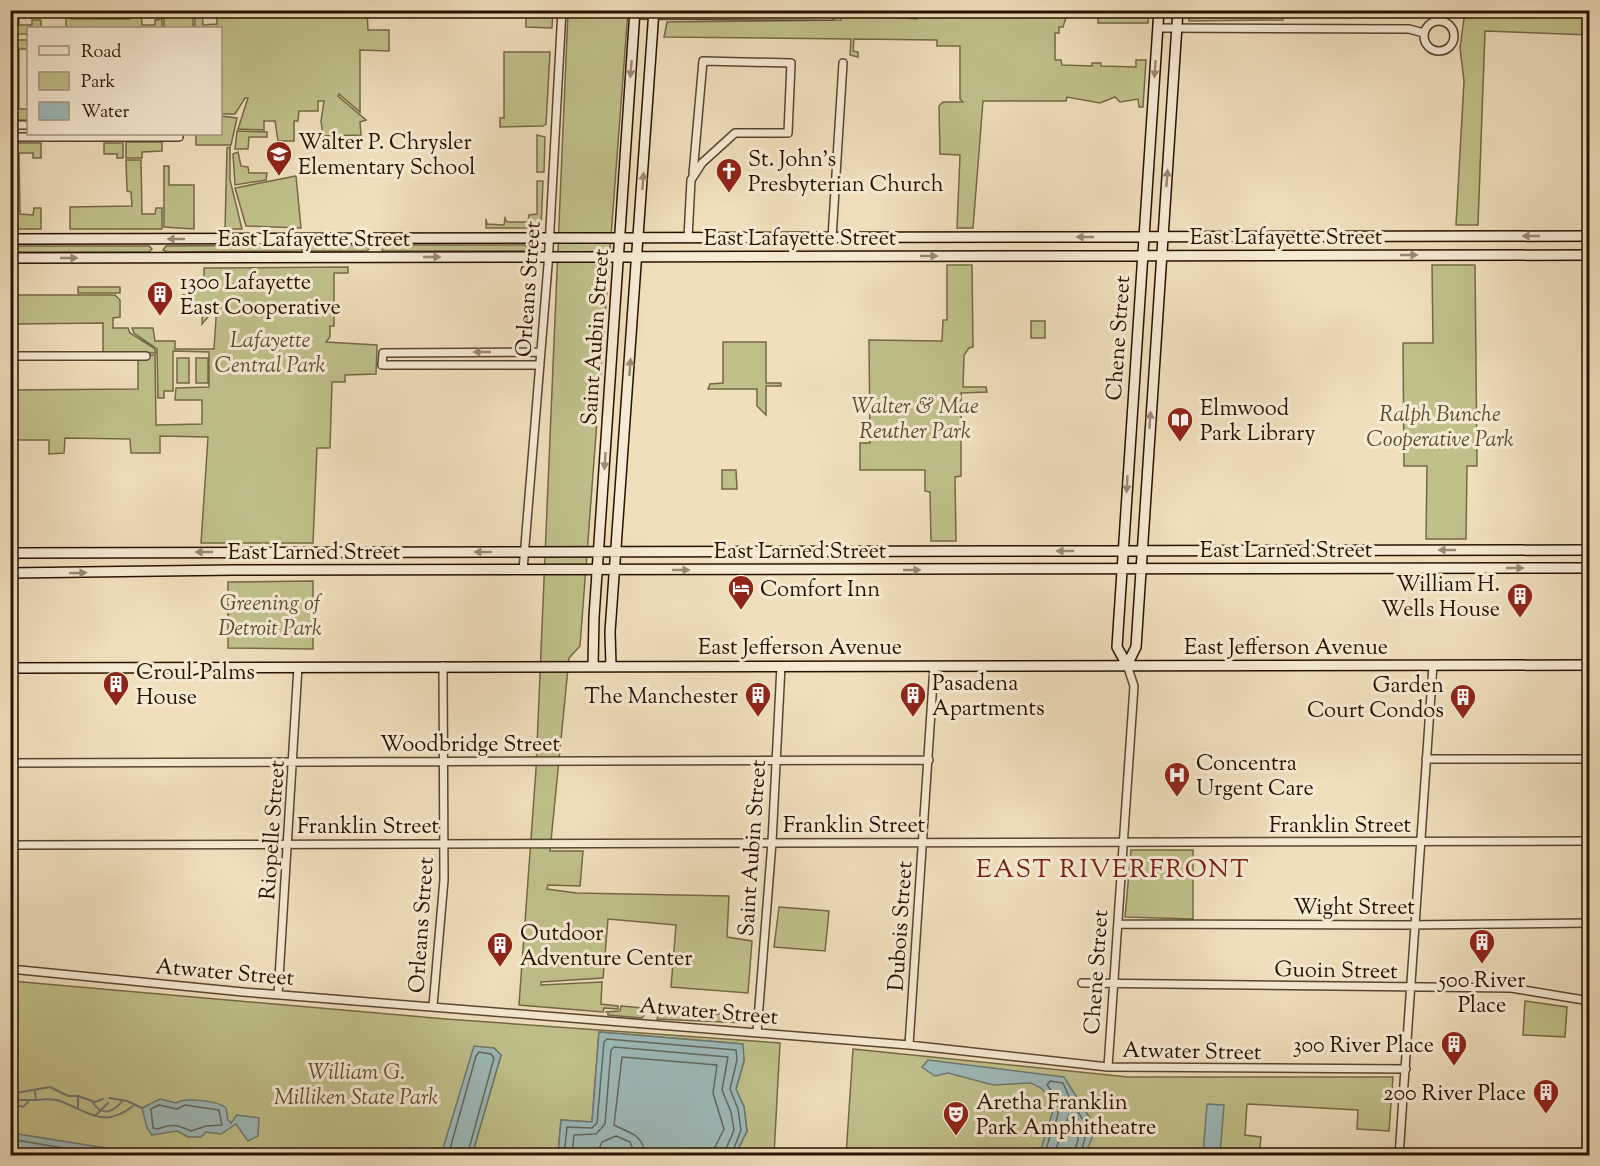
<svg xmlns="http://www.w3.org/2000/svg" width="1600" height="1166" viewBox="0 0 1600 1166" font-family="'Sorts Mill Goudy',serif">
  <rect width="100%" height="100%" fill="#efdfbb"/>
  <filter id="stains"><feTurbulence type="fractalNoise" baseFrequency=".00333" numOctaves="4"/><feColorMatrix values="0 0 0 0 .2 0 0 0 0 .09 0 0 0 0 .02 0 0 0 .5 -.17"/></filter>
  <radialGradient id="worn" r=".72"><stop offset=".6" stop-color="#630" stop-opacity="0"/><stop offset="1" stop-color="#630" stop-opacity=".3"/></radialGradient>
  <path fill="#c0c08b" stroke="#746946" stroke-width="1.5" d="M10,11H19V25H32V20H41V28H28V34H11Z
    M130,11H141L142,25H155V20L162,19V28H66V12H70L71,19H130Z
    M164,11H193V28H164Z
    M195,11H202L203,25L217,24V11H367L368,30H389V51L360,50V112L339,94L338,96L366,120L360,122L361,135L323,136L321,121L324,101H318V111H299L298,121H294V141H278L275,121H264V130L238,129L248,98H245L235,114H221L220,28H195Z
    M526,11H553L552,28L526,27Z
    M568,11H628L580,646L569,658L550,851H583L580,886L548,885L547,889L576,893L729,896L727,937L752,941L748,993L671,987L676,925L608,919L603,978L541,982V985L602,982L601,1004L618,1006V1009L604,1008L603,1012L519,1005L536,769Z
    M918,11H1068L1063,27H1059V33H1055V60H1061L1062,65L1092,66V63H1101V66L1136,67V60H1146L1143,107H1139L1138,99L1120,102L1115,97L1100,103L1067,97L1066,101H983L973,228H957L960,155L940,154L939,106L943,102H963L960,99V46H937V40L854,39L853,51L858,52V57L850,55L851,39L664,37L667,22L841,20V15L837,13L917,19Z
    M1132,11H1149L1148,23H1098V12Z
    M1189,11H1283V20L1189,21Z
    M1557,11V16L1589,17V35L1485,31L1478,225H1456L1464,81L1460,48L1465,11Z
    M11,40H28V49H19V109H27L28,120H11Z
    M504,52H550L546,124L543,126L500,127V118H504Z
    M221,116L237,118L231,145H196V134H220Z
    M237,131L267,132V137H249L248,149H235Z
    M537,135L545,137L544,172H537Z
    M126,142H162V151L142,152V158H126Z
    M10,143H41V158H33V153H19L20,214L33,215L34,208H41V229H11Z
    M104,143H123V158H117V154H104Z
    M230,147V180L242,229H225L227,148Z
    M238,152L241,166L248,167L249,173H267L266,180L235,185L233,154Z
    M126,160H141L142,214H155L156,208H162V229H70V207L132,206L131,192L127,191Z
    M164,166H169V185H194V229L164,227Z
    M296,176L301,228L246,226L235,188Z
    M537,181H543L541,228H486V219L487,224L504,225L505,218L507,222H528L529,215L537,214Z
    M302,245V251L167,252L163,250L166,246Z
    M305,245H366L369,249L367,251H305Z
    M384,245H525L528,248L525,251H383L381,248Z
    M10,246H149L152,249L149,252H11Z
    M947,265H972L973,347L969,348L964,355L963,387H986L987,392L961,393V476L955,477L956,541H931L930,492L925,491V470H860V443H870L869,340L942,341L943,320H947Z
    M1432,265H1475L1477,466H1467L1466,539H1426L1427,466H1404L1403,343H1433Z
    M348,267V273H334V326H330V337L326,342L377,345L376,374L345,375V382H332L330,448H317L313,543H201L208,437L160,436V453H131L130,439L65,438L64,453L49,454V440H11L10,390L138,389V360H146L148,355H155L156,425L202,424V400H175L176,388L209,387V352L173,351V391H164V398H158L157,349L134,333L132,328H153L155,341H175V349H214L217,303H209L208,317L202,324L203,305H183V295H190V286H204V268Z
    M78,287H120V293H78Z
    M14,295H115L120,300V317L113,318V328H128L130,333L154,348L156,353L103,352V323L13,324L11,352L10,312H13Z
    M1031,321H1045V338H1031Z
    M723,342H766V383H781V386H766V415L757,406V389H708L710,384L723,383Z
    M177,358H189V383H177Z
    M196,358H208V383H196Z
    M722,470H736L737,489H722Z
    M313,581V649L228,648V582Z
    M1131,850H1193V919L1125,917Z
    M779,907L829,911L825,951L774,947Z
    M11,981L446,1019L780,1043L774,1155H735L747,1131L744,1107L736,1089L744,1061L742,1044L599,1032L592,1122L561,1120L558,1155H472L501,1055L494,1048L441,1155L150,1156L11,1133Z
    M1525,1001L1567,1007L1565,1037L1523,1035Z
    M621,1006L643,1008L645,1014L642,1018L608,1015V1012H605L620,1011Z
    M660,1010L746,1016V1023L657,1019Z
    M853,1049L1128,1077H1393L1389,1131L1357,1129L1358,1110L1247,1104L1245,1135L1261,1137L1259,1155L846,1156Z"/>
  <path fill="#9dbaba" stroke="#6e7770" stroke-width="1.5" d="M599,1032L743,1044L744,1061L736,1089L744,1107L747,1131L735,1155H623L615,1149L610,1155H558L561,1120L592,1122Z
    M474,1046L494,1048L501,1055L472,1155H441Z
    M928,1060L1064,1077L1090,1118L1092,1138L1085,1155H1039L1053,1111L1050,1098L1041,1088L1031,1083L993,1085L948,1073L935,1076L922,1067Z
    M160,1099L176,1103C184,1097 219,1101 226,1108L228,1120L231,1123L237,1115L259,1118L258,1136L248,1141L236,1124L221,1134L206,1132L201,1137H188L177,1131L152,1135L147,1128L142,1108Z
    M1207,1104L1224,1105L1220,1154L1228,1155L1232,1151L1246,1155H1203Z
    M11,1133L150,1155H11Z"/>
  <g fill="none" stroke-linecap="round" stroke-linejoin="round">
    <path stroke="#62665d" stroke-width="1.5" d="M185,1105L219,1110L222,1125L206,1126L191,1131C178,1125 171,1123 158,1129L153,1128L151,1109L159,1105L177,1109Z
      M10,1139L110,1156
      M448,1156L476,1056L479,1052L491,1054L494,1058L467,1156
      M564,1156L567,1127L592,1128L597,1123L604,1042L607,1039L736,1050L737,1060L730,1089L738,1109L741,1130L731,1156
      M572,1156L574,1135L596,1134L605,1124L611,1050L614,1047L728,1057L722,1090L731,1112L734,1130L723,1156
      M596,1156L602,1142L616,1136L630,1142L636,1156
      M645,1156C644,1134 629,1133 614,1125L622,1057L717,1065L713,1093L724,1129L715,1147L714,1156
      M1045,1156C1048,1126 1072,1114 1047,1085L1050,1081L1063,1083L1071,1101L1085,1123V1138L1080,1156
      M1053,1156L1069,1115L1078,1124V1140L1073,1156"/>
    <path stroke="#6e7770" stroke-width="2" d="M35,1092L36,1100C44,1099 53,1098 60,1101C89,1112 104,1129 133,1106
      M10,1094L50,1087L68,1096H78L95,1102L103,1099
      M14,1094L17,1100H36
      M109,1098L127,1101L142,1108
      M10,1103L23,1107L28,1102
      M93,1103C103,1117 114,1112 123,1100
      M78,1107V1096
      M95,1116L108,1103"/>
    <g stroke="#59452f" stroke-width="10">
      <path id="street" d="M635,15L831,16
        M1424 36a15 15 0 1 1 30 0a15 15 0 1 1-30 0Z
        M1158,28L1409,29L1424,33
        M10,125H28
        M10,137H179V134
        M688,238L691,180L702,163L735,133H788L791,63L703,61L693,174
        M832,238L843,63
        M10,356H146
        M540,365H382L383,353L541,352
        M523,570L548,265L562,10
        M1426,759H1590
        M10,763L929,760
        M10,845L1590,841
        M1118,924L1406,925L1590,923
        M10,969L243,992L909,1045L1108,1067L1406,1069
        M1082,983L1511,988L1590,1001
        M278,995L298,667
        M433,1006L444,880L443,666
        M757,1032L772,842L781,666
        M909,1045L934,666
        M1108,1067L1134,686L1127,665
        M1400,1153L1590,1155
        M1399,1156L1433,665"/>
    </g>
    <g stroke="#271200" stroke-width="12">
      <path id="secondary" d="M10,239L1590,236
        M10,258L1590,255
        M10,553L1590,550
        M10,573L234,570L1590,568
        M1127,665L1117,647L1159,10
        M1127,665L1136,647L1178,10
        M593,666L594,617L635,10
        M611,666L610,632L654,10
        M10,668L1590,665"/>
    </g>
    <use href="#street" stroke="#f5ead3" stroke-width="7"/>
    <use href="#secondary" stroke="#f5ead3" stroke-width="9"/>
  </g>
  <defs><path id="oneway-solid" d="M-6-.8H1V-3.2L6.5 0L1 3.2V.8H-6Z" transform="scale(1.5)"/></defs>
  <g fill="#988974">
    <use href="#oneway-solid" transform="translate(631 69) rotate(94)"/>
    <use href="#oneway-solid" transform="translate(1155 69) rotate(94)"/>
    <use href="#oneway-solid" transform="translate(1167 178) rotate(-86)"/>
    <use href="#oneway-solid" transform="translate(643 181) rotate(-86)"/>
    <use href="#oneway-solid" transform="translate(1531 236) rotate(180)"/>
    <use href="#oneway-solid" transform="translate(1085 237) rotate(180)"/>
    <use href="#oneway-solid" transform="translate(176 239) rotate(180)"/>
    <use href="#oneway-solid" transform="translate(1409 255)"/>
    <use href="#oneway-solid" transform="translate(929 256)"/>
    <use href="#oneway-solid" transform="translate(432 257)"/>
    <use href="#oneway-solid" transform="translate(69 258)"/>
    <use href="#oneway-solid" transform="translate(482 352) rotate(180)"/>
    <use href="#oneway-solid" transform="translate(630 367) rotate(-86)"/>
    <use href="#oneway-solid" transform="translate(1150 420) rotate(-86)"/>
    <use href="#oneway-solid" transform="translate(605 461) rotate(94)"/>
    <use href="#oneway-solid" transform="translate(1127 484) rotate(93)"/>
    <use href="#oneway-solid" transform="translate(1447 550) rotate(180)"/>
    <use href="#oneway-solid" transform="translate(1065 551) rotate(180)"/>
    <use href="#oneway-solid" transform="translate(204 552) rotate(-180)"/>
    <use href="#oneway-solid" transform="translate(483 552) rotate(180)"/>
    <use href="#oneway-solid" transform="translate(1515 568)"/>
    <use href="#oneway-solid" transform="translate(681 570)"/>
    <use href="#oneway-solid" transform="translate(912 570)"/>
    <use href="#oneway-solid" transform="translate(78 573) rotate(-1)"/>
  </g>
  <defs>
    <g id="school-pin" transform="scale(1.35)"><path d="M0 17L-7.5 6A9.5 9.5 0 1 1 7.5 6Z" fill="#8f2418" stroke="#f5ead3"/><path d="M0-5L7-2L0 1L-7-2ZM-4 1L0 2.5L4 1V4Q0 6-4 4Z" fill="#fff"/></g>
    <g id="church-pin" transform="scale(1.35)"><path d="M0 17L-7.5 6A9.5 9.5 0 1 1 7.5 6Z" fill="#8f2418" stroke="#f5ead3"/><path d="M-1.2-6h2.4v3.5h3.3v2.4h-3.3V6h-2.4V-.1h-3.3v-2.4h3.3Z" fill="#fff"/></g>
    <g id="building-pin" transform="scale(1.35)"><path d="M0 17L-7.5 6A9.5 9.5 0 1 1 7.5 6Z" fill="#8f2418" stroke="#f5ead3"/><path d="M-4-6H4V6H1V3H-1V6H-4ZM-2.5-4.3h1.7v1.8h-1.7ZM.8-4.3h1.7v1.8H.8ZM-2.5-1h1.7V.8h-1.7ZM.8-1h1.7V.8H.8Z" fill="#fff"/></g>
    <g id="library-pin" transform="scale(1.35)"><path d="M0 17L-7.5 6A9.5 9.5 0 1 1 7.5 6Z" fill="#8f2418" stroke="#f5ead3"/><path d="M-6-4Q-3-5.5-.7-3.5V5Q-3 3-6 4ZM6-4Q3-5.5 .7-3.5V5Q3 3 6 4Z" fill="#fff"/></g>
    <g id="hotel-pin" transform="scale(1.35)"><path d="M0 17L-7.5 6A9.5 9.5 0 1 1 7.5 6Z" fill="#8f2418" stroke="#f5ead3"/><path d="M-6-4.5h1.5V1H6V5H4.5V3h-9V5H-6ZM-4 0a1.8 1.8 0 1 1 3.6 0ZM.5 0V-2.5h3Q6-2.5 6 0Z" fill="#fff"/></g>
    <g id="hospital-pin" transform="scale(1.35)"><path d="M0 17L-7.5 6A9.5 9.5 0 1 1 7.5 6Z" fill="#8f2418" stroke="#f5ead3"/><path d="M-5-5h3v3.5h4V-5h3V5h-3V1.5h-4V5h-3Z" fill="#fff"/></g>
    <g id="theatre-pin" transform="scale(1.35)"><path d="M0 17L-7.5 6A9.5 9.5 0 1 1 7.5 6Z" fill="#8f2418" stroke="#f5ead3"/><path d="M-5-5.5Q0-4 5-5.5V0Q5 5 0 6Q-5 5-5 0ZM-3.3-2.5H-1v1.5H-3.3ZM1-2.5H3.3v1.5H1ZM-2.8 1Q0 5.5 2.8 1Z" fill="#fff"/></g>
  </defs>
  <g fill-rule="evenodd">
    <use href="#school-pin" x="279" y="154"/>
    <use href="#church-pin" x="729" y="171"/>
    <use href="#building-pin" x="160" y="294"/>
    <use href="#library-pin" x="1180" y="420"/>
    <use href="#hotel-pin" x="741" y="588"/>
    <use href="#building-pin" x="1520" y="596"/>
    <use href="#building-pin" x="116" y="684"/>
    <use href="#building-pin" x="758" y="695"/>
    <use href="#building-pin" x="913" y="695"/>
    <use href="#building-pin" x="1463" y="697"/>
    <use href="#hospital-pin" x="1177" y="775"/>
    <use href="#building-pin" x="1482" y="942"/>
    <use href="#building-pin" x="500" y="945"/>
    <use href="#building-pin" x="1454" y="1044"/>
    <use href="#building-pin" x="1546" y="1092"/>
    <use href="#theatre-pin" x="956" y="1114"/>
  </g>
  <g text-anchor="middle" stroke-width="6" stroke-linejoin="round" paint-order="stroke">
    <g font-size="22" fill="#271200" stroke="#f5ead3" text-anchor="start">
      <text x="298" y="149">Walter P. Chrysler<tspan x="298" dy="25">Elementary School</tspan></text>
      <text x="748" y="166">St. John's<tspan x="748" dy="25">Presbyterian Church</tspan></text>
      <text x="180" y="289">1300 Lafayette<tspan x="180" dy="25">East Cooperative</tspan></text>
      <text x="1200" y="415">Elmwood<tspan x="1200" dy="25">Park Library</tspan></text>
      <text x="1500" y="591" text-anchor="end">William H.<tspan x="1500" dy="25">Wells House</tspan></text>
      <text x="760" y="596">Comfort Inn</text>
      <text x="136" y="679">Croul-Palms<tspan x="136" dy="25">House</tspan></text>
      <text x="932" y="690">Pasadena<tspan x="932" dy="25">Apartments</tspan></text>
      <text x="1444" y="692" text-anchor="end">Garden<tspan x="1444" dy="25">Court Condos</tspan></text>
      <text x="738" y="703" text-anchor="end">The Manchester</text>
      <text x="1196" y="770">Concentra<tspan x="1196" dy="25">Urgent Care</tspan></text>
      <text x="520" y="940">Outdoor<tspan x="520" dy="25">Adventure Center</tspan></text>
      <text x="1482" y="987" text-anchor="middle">500 River<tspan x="1482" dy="25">Place</tspan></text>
      <text x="1434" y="1052" text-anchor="end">300 River Place</text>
      <text x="1526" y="1100" text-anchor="end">200 River Place</text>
      <text x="976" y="1109">Aretha Franklin<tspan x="976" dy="25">Park Amphitheatre</tspan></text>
    </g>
    <g font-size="22" fill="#271200" stroke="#f5ead3">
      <text x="1286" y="244">East Lafayette Street</text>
      <text x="800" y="245">East Lafayette Street</text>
      <text x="314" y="246">East Lafayette Street</text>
      <text transform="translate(527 289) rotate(-86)" y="8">Orleans Street</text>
      <text transform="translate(594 337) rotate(-86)" y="8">Saint Aubin Street</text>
      <text transform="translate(1117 338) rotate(-86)" y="8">Chene Street</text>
      <text x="1286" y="557">East Larned Street</text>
      <text x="800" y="558">East Larned Street</text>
      <text x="314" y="559">East Larned Street</text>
      <text x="800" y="654">East Jefferson Avenue</text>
      <text x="1286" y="654">East Jefferson Avenue</text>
      <text x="470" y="751">Woodbridge Street</text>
      <text x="854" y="832">Franklin Street</text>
      <text x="1340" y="832">Franklin Street</text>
      <text x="368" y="833">Franklin Street</text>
      <text transform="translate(271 830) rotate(-86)" y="8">Riopelle Street</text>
      <text transform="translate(751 848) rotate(-86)" y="8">Saint Aubin Street</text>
      <text x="1354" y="914">Wight Street</text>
      <text transform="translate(420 925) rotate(-86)" y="8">Orleans Street</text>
      <text transform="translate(899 926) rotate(-86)" y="8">Dubois Street</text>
      <text transform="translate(1336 969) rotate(1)" y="8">Guoin Street</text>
      <text transform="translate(225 971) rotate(5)" y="8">Atwater Street</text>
      <text transform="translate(1095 972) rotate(-86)" y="8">Chene Street</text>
      <text transform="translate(709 1010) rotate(5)" y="8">Atwater Street</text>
      <text transform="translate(1192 1050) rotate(1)" y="8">Atwater Street</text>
    </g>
    <g font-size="22" font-style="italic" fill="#5d4f31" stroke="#f5ead3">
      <text x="270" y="347">Lafayette<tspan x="270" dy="25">Central Park</tspan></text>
      <text x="915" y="413">Walter &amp; Mae<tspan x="915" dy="25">Reuther Park</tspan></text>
      <text x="1440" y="421">Ralph Bunche<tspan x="1440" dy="25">Cooperative Park</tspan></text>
      <text x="270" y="610">Greening of<tspan x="270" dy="25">Detroit Park</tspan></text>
      <text x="356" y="1079">William G.<tspan x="356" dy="25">Milliken State Park</tspan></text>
    </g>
    <g font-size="26" letter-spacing="1.5" fill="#7a1f14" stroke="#f5ead3">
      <text x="1113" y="877">EAST RIVERFRONT</text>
    </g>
  </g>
  <rect width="1600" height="1166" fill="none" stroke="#efdfbb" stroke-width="36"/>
  <rect x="12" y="12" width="1576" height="1142" fill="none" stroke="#271200" stroke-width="3"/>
  <rect x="18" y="18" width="1564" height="1130" fill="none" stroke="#271200" stroke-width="1.5"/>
  <rect x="27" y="27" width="195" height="108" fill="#f5ead3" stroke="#a3947f" stroke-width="1.5"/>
  <rect x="39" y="46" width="30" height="9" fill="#f5ead3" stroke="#a3947f" stroke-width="1.5"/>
  <text x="81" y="57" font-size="18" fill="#271200">Road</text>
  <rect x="39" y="72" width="30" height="18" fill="#c0c08b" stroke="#a3947f" stroke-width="1.5"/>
  <text x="81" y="87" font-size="18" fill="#271200">Park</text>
  <rect x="39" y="102" width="30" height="18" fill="#9dbaba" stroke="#a3947f" stroke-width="1.5"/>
  <text x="81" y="117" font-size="18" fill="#271200">Water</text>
  <rect width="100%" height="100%" filter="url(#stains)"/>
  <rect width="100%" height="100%" fill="url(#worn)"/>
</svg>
